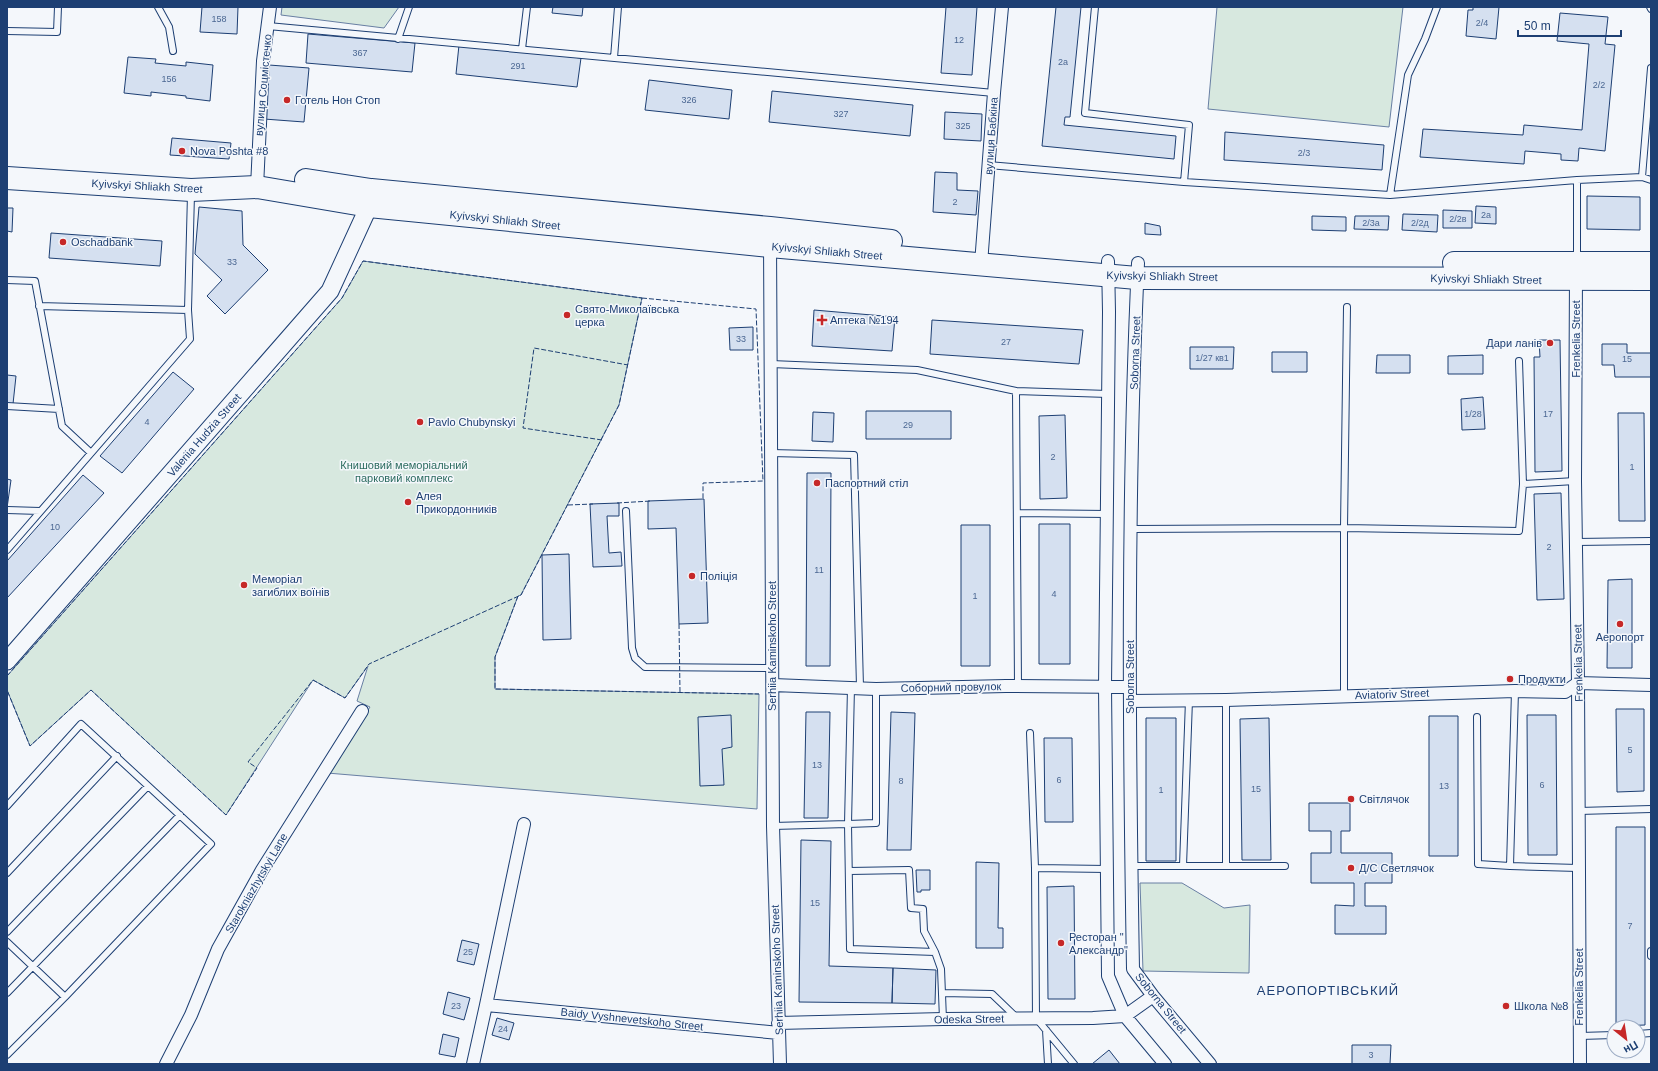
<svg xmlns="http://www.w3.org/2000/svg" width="1658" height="1071" viewBox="0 0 1658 1071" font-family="Arial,sans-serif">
  <rect width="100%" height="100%" fill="#f4f7fb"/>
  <path fill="#d7e8df" stroke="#687fa3" d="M282,7H399L384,28L281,15Z
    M1217,7H1403L1389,127L1208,109Z
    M363,261L642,298L619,405L525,587L521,595L518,596L495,657V689L759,694L757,809L327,773L370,707L357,701L368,666L345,698L313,680L226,815L91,690L30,746L7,690V676L342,298Z
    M1140,883H1182L1224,908L1250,905L1249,973L1143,971Z"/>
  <path fill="#d5e0f0" stroke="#1d3f73" d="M202,7H238L237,34L200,32Z
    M553,7H583L582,16L552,13Z
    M946,7H977L972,75L941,73Z
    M1056,7H1081L1070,117H1065L1064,125L1176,136L1174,159L1042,146Z
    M1473,7H1499L1496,39L1466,36L1468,10H1473Z
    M1560,13L1608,17L1605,44L1615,45L1605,151L1579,148L1578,161L1561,160V154L1525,151L1524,164L1420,157L1423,129L1523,135L1524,125L1582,130L1589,44L1557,41Z
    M308,34L415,43L412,72L306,63Z
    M459,45L581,58L577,87L456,74Z
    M128,57L156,59L155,63L186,66V62L213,65L210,101L186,98V96L151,92V96L124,93Z
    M269,65L309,68L304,122L264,119Z
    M649,80L732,90L729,119L645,110Z
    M772,91L913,105L910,136L769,122Z
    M945,112L982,114L981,141L944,139Z
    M1225,132L1384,145L1382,170L1224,160Z
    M172,138L231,143L229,159L170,155Z
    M935,172L957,173V190L978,191L976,215L933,212Z
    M1587,196L1640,197V230L1587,229Z
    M1476,206L1496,207V224L1475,223Z
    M199,207L242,211L243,245L268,270L225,314L207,296L222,280L195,254Z
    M7,208H13L12,232L7,231Z
    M1443,210L1472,211V228H1443Z
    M1403,214L1438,215L1437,232L1402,230Z
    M1312,216L1346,217V231L1312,230Z
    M1355,216H1389L1388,230L1354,229Z
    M1145,223L1160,226L1161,235L1145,234Z
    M51,233L162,241L160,266L49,258Z
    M814,310L895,317L892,351L812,346Z
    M932,320L1083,330L1079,364L930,354Z
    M753,327V350H730L729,328Z
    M1539,340H1560L1562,471L1535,472L1534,357H1540Z
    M1602,344H1627V353H1651V377H1615L1614,365H1602Z
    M1190,347H1234L1233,369H1190Z
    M1272,352H1307V372H1272Z
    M1377,355H1410V373H1376Z
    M1483,355V374H1448V356Z
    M173,372L194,389L122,473L100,456Z
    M7,375L16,376L13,404L7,403Z
    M1483,397L1485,429L1462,430L1461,399Z
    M866,411H951V439H866Z
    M813,412L834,413L833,442L812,441Z
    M1618,413H1644L1645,521H1619Z
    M1065,415L1067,498L1040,499L1039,416Z
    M807,473H831L830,666H806Z
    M83,475L104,493L7,598V561Z
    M7,479L11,480L7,508Z
    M1561,493L1564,599L1537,600L1534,494Z
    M704,499L708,623L679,624L676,528L648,529V501Z
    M619,503V516H607L609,553L621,552L622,566L593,567L590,504Z
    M1039,524H1070V664H1039Z
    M961,525H990V666H961Z
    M569,554L571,639L543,640L542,555Z
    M1632,579V668H1607L1608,580Z
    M1616,709H1644V791L1617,792Z
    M806,712H830L828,818H804Z
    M891,712L915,713L911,850H887Z
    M731,715L732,747L722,749L724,785L700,786L698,717Z
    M1527,715H1556L1557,855H1528Z
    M1429,716H1458V856H1429Z
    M1146,718H1176V861H1146Z
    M1269,718L1271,860H1242L1240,719Z
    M1044,738H1072L1073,822H1045Z
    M1309,803H1350V831H1341V853H1392V883H1365V906H1386V934H1335V905L1354,906V883H1311V853H1331V831H1309Z
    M1616,827H1645V1025L1616,1026Z
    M801,840L831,841L829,966L893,968L892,1003L799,1002Z
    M976,862L999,863L998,928H1003V948H976Z
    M916,870H930V890H921V892H917Z
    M1074,886L1075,999H1048L1047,887Z
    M462,940L479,944L474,965L457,961Z
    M893,968L936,970L935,1004L892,1003Z
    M448,992L470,998L464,1020L443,1014Z
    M497,1018L514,1023L509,1040L492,1035Z
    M443,1034L459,1038L455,1057L439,1054Z
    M1352,1045H1391L1390,1064H1352Z
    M1109,1050L1120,1064H1092Z"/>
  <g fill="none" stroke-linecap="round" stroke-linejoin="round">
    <g stroke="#1d3f73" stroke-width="8">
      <path id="lane" d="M158,7L169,27L173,51
        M1437,7L1425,39L1408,75L1390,195L1577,180
        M1650,7L1651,9
        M268,26L994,93
        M7,31L57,32L58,7
        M398,39L409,7
        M522,49L527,7
        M614,58L618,7
        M988,165L1184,182L1189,125L1085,113L1095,7
        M1642,177L1651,68
        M1184,182L1390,195
        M1577,260V180L1642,177L1651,180
        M7,280L35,281L62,426L91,453
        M39,306L188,310
        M1519,361L1523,484
        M771,364L917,370L1016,391
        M7,406L59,409
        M771,453L854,455L860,687
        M7,510L40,511
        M626,511L632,648L635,658L645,667L773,668
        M1017,513L1107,514
        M1132,529L1344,528L1519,531L1523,484L1575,481
        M1576,542L1651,541
        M7,550L190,339L188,310L191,194
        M1018,686L1016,391L1108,394
        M876,689V823L848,824L850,949L935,952L941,969L943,1019
        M1515,691L1510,866L1578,868
        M1344,696V528L1347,307
        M1477,717L1478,864L1510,866
        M1030,733L1035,868
        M7,806L81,724L211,844L65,997
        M1579,811L1651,809
        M773,826L848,824L851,687
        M1131,866H1183L1189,700
        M1183,866H1226V700
        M1226,866H1285
        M849,871L909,870L911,908L923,909L924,931L935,952
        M7,873L117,756
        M7,932L148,786
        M7,942L65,997L7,1055
        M1651,951V956
        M7,993L180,815
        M942,993L992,994L1016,1017
        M1046,1030L1048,1064
        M1638,1034L1651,1033
        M1580,1036L1614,1035
        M1074,1064L1036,1018L1035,868L1107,869"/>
    </g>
    <g stroke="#1d3f73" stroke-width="14">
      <path id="street" d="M257,187L263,61L270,7
        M770,241L773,826L780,1064
        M1108,261L1109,312L1105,687L1108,976L1125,1016L1165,1064
        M1138,263C1127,498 1129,734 1133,969L1153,996L1210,1064
        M981,264L994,93L1002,7
        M1576,273L1575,481L1578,683L1580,1064
        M773,685L876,689L1006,686L1130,687
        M1130,701L1226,700L1515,691L1565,692L1578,683L1651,685
        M524,824L486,1005L779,1033
        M778,1023L943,1019L1093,1018L1125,1016L1153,996
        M166,1064L191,1015L218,949L262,870L362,711
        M473,1064L486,1005"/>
    </g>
    <g stroke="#1d3f73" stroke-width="19">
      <path id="secondary" d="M7,661L330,291L369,206L370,194"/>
    </g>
    <g stroke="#1d3f73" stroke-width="24">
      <path id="highway" d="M7,178L191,190L257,187L369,206L770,246L1137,278L1651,279
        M306,180L371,190L770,228L891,241
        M1454,263H1651"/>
    </g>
    <use href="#lane" stroke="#f4f7fb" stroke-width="6"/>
    <use href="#street" stroke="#f4f7fb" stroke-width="12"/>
    <use href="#secondary" stroke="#f4f7fb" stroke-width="17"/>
    <use href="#highway" stroke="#f4f7fb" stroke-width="22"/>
    <path stroke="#1d3f73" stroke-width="1" stroke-dasharray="5 2" stroke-linecap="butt" d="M642,298L756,309L763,481L703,483V499
      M602,440L523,428L534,348L628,365
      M617,503L651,501
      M568,505L593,504
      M518,596L495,657V689L759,694
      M679,624L680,692
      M7,676L342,298L363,261L642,298L619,405L521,595L369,664L345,698L313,680L248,762L257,768L226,815L91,690L30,746L7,690"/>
  </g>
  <g fill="#c62828" stroke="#f4f7fb" stroke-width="1.5">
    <circle cx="287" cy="100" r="4"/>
    <circle cx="182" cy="151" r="4"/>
    <circle cx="63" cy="242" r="4"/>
    <circle cx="567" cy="315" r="4"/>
    <path d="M820 314h4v4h4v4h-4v4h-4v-4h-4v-4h4z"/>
    <circle cx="1550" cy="343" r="4"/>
    <circle cx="420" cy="422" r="4"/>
    <circle cx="817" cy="483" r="4"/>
    <circle cx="408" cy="502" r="4"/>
    <circle cx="692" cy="576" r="4"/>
    <circle cx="244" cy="585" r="4"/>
    <circle cx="1620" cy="624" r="4"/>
    <circle cx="1510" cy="679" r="4"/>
    <circle cx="1351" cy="799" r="4"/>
    <circle cx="1351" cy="868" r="4"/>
    <circle cx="1061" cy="943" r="4"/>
    <circle cx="1506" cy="1006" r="4"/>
  </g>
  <g text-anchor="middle" stroke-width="3" stroke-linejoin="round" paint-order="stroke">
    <g font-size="9" fill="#4b6792">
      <text x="219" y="22">158</text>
      <text x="1482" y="26">2/4</text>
      <text x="959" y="43">12</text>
      <text x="360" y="56">367</text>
      <text x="1063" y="65">2а</text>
      <text x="518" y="69">291</text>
      <text x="169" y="82">156</text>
      <text x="1599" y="88">2/2</text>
      <text x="689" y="103">326</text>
      <text x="841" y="117">327</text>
      <text x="963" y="129">325</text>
      <text x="1304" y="156">2/3</text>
      <text x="955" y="205">2</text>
      <text x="1486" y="218">2а</text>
      <text x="1458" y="222">2/2в</text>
      <text x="1371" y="226">2/3а</text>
      <text x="1420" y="226">2/2д</text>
      <text x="232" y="265">33</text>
      <text x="741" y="342">33</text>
      <text x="1006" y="345">27</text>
      <text x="1212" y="361">1/27 кв1</text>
      <text x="1627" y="362">15</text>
      <text x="1473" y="417">1/28</text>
      <text x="1548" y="417">17</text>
      <text x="147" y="425">4</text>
      <text x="908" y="428">29</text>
      <text x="1053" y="460">2</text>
      <text x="1632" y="470">1</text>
      <text x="55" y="530">10</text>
      <text x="1549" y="550">2</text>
      <text x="819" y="573">11</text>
      <text x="1054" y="597">4</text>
      <text x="975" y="599">1</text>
      <text x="1630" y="753">5</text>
      <text x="817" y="768">13</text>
      <text x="1059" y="783">6</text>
      <text x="901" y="784">8</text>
      <text x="1542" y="788">6</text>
      <text x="1444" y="789">13</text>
      <text x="1256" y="792">15</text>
      <text x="1161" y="793">1</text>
      <text x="815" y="906">15</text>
      <text x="1630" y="929">7</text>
      <text x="468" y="955">25</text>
      <text x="456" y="1009">23</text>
      <text x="503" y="1032">24</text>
      <text x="1371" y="1058">3</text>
    </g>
    <g font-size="11" fill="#1d3f73" stroke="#f4f7fb">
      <text transform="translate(263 85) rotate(-85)" y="4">вулиця Соцмістечко</text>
      <text transform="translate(991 136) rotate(-86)" y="4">вулиця Бабкіна</text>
      <text transform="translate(147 186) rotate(3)" y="4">Kyivskyi Shliakh Street</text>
      <text transform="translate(505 220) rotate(6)" y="4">Kyivskyi Shliakh Street</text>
      <text transform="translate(827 251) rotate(5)" y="4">Kyivskyi Shliakh Street</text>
      <text transform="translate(1162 276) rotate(1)" y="4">Kyivskyi Shliakh Street</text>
      <text transform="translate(1486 279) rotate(1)" y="4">Kyivskyi Shliakh Street</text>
      <text transform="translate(1576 339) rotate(-90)" y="4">Frenkelia Street</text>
      <text transform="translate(1135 353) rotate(-88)" y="4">Soborna Street</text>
      <text transform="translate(204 435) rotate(-49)" y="4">Valeriia Hudzia Street</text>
      <text transform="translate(772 646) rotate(-90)" y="4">Serhiia Kaminskoho Street</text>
      <text transform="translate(1578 663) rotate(-91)" y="4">Frenkelia Street</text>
      <text transform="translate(1130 677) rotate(-90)" y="4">Soborna Street</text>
      <text transform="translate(951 687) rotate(-1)" y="4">Соборний провулок</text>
      <text transform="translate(1392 694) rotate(-2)" y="4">Aviatoriv Street</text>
      <text transform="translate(256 883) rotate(-60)" y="4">Starokniazhytskyi Lane</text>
      <text transform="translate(777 970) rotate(-92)" y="4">Serhiia Kaminskoho Street</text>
      <text transform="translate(1579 987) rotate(-90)" y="4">Frenkelia Street</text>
      <text transform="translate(1161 1003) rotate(51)" y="4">Soborna Street</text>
      <text transform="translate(632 1019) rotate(6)" y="4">Baidy Vyshnevetskoho Street</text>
      <text transform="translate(969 1019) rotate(-1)" y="4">Odeska Street</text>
    </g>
    <g font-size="11" fill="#1d3f73" stroke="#f4f7fb" text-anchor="start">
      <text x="295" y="104">Готель Нон Стоп</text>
      <text x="190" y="155">Nova Poshta #8</text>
      <text x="71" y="246">Oschadbank</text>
      <text x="575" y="313">Свято-Миколаївська<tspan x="575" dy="13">церка</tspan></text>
      <text x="830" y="324">Аптека №194</text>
      <text x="1542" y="347" text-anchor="end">Дари ланів</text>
      <text x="428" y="426">Pavlo Chubynskyi</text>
      <text x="825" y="487">Паспортний стіл</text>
      <text x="416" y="500">Алея<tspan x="416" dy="13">Прикордонників</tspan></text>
      <text x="700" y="580">Поліція</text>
      <text x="252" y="583">Меморіал<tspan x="252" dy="13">загиблих воїнів</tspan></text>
      <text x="1620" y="641" text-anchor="middle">Аеропорт</text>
      <text x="1518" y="683">Продукти</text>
      <text x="1359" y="803">Світлячок</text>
      <text x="1359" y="872">Д/С Светлячок</text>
      <text x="1069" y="941">Ресторан "<tspan x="1069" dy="13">Александр"</tspan></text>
      <text x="1514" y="1010">Школа №8</text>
    </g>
    <g font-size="11" fill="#2c6c60" stroke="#f4f7fb">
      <text x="404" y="469">Книшовий меморіальний<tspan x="404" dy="13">парковий комплекс</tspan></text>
    </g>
    <g font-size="13" letter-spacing="1" fill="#1d3f73" stroke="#f4f7fb">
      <text x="1328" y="995">АЕРОПОРТІВСЬКИЙ</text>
    </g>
  </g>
  <rect width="1658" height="1071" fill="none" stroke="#1d3f73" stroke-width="16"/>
  <g transform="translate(1626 1039) rotate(150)"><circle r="19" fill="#f4f7fb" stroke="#9eadc5"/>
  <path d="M0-3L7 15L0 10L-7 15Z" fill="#c62828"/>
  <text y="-6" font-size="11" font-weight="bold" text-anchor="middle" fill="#1d3f73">Пн</text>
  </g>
  <path d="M1518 30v6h103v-6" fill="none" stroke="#1d3f73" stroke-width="2"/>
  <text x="1524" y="30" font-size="12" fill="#1d3f73" stroke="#f4f7fb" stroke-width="3" paint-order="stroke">50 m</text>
</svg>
